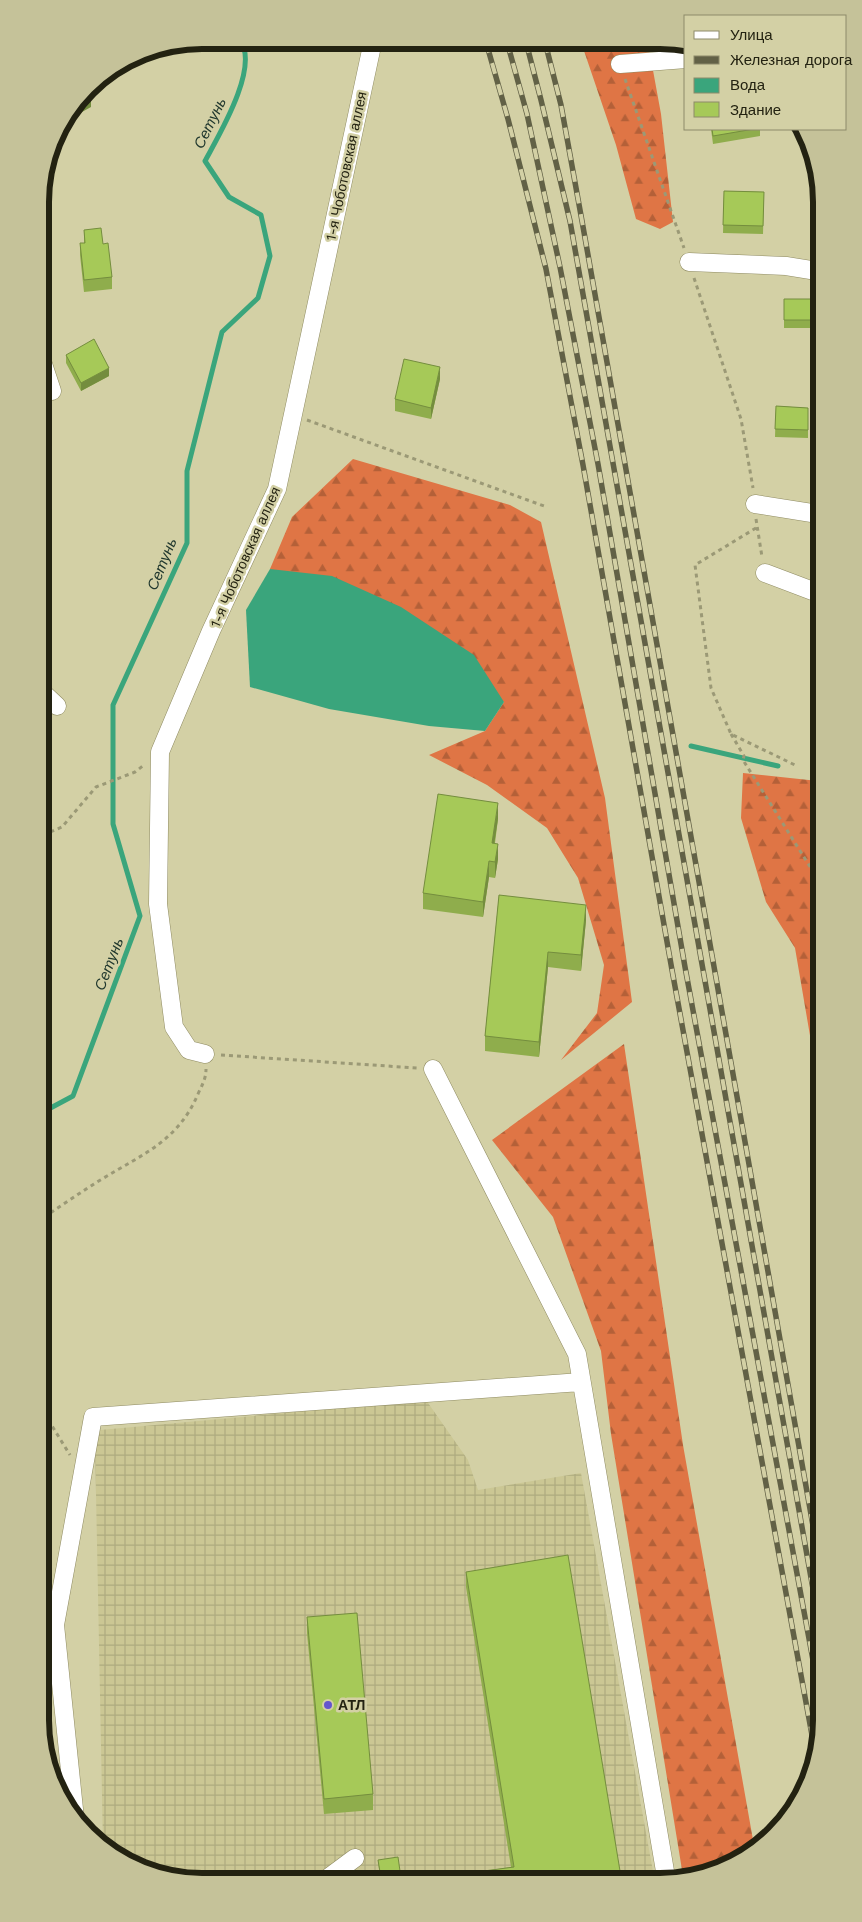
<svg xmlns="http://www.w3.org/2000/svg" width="862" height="1922" viewBox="0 0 862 1922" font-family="'Work Sans',sans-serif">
  <defs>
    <pattern id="industrial-grid" width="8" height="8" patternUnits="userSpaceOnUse" patternTransform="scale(1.25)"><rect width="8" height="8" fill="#cbc794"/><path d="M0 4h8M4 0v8" fill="none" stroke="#aeab7f"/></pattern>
    <pattern id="forest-firs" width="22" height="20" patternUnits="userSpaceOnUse" patternTransform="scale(1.25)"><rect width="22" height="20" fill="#df7545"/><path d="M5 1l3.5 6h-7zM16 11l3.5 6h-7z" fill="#b46038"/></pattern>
  </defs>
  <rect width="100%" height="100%" fill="#d3d0a5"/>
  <path fill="url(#industrial-grid)" d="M426,1400L468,1460L478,1490L581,1473L654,1877L170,1879L103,1846L95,1443L100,1430Z"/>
  <path fill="url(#forest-firs)" d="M581,42L648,43L661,114L673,222L660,229L636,219L616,145Z
    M353,459L510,505L541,522L605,798L632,1002L561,1060L597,1013L604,965L578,878L547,828L487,785L429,755L485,731L504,702L270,569L292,517Z
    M743,773L818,781L820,1094L795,948L766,902L741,818Z
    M624,1044L683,1445L755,1851L750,1855L702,1876H683L611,1434L601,1351L553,1217L492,1140Z"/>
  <path fill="#3aa57c" d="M270,569L332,576L401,607L474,655L504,702L485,731L429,726L329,709L250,687L246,610Z"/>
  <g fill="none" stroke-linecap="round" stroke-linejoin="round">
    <path stroke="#3aa57c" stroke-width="5" d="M691,746L778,766
      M43,1112L73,1096L140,916L113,824V705L187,543V471L222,332L258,298L270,256L261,215L229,197L205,161C219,135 260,67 240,40"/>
    <g stroke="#8f8b62" stroke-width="19">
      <path id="minor" d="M620,64L686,59
        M689,262L786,266L817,271
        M41,358L52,391
        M755,504L818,514
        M765,573L818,593
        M42,692L57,706
        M205,1054L189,1050L174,1027L158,904L160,752L211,631L277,489L373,41
        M433,1069L577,1354L666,1877
        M75,1819L55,1625L93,1417L581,1382
        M328,1878L355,1858"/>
    </g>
    <path stroke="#9b9976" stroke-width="3" stroke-dasharray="4 4" stroke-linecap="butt" d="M613,43L615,50
      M625,79L684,248
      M694,278L741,419L753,488
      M307,420L544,506
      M756,519L762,557
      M756,528L695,565L711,688L731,734L797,766
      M731,734L744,756L743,760L819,881
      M43,835L62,827L96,787L135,772L144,765
      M221,1055L417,1068
      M44,1217C63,1205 82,1191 102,1179C143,1154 178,1141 198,1094C202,1085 206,1079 206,1069
      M44,1413L70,1455"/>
    <use href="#minor" stroke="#fff" stroke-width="18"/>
    <g stroke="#626146" stroke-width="5.5">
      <path id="rail" d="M486,42L508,119L546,269L583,465L672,970L816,1757
        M507,42L527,114L560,267L598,464L685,967L822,1709
        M526,42L541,100L570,221L821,1634
        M545,42L561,105L582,221L821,1571"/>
    </g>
    <use href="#rail" stroke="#d3d0a5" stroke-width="4" stroke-dasharray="11" stroke-linecap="butt"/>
  </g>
  <path fill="#8fad4c" d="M711,129H760V136L713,144Z
    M724,191L764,192L763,234L723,233Z
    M84,230L103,244L112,277V289L84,292L80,255V243H84Z
    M784,299H817V328H784Z
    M66,355L109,376L81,391L66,363Z
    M440,379L431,419L395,411V399Z
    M776,406L808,408V438L775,437Z
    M498,819L495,843L498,859L495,878L489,877L483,917L423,909V893Z
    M499,895L586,920L581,971L548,967L539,1057L485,1051V1036Z
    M466,1572L621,1877H484V1871L511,1867L466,1587Z
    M307,1617L373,1794V1810L324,1814L307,1633Z
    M378,1860L401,1878H380Z"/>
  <path fill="#748d3e" d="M91,99V107L62,123L72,110Z
    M64,122V130L55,135L57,130L62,124Z
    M440,367V379L431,419V408Z
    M109,368V376L81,391V383Z
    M498,803V819L492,858V843Z
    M498,844V859L495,878V862Z
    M489,861V877L483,917V902Z
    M586,905V920L581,971V955Z
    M548,952V967L539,1057V1042Z"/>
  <path fill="#a6c958" stroke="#748d3e" d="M87,91L91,99L72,110Z
    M712,129H754L713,136Z
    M724,191L764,192L763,226L723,225Z
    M101,228L103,244L108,243L112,277L84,280L80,243H85L84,230Z
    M784,299H817V320H784Z
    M94,339L109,368L81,383L66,355Z
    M404,359L440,367L431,408L395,399Z
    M776,406L808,408V430L775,429Z
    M438,794L498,803L492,843L498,844L495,862L489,861L483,902L423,893Z
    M499,895L586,905L581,955L548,952L539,1042L485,1036Z
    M568,1555L621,1877H485L484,1871L514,1867L466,1572Z
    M357,1613L373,1794L324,1799L307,1617Z
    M398,1857L401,1878H381L378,1860Z"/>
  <circle fill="#6455ce" stroke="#d3d0a5" stroke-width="2" cx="328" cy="1705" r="5"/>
  <g text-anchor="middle" stroke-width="5" stroke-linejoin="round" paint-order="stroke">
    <g font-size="14" fill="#232211" stroke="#d3d0a5">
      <text transform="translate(346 166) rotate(-78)" y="5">1-я Чоботовская аллея</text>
      <text transform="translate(245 557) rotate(-66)" y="5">1-я Чоботовская аллея</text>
    </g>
    <g font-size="14" font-weight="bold" fill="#232211" stroke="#d3d0a5" text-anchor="start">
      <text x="338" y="1710">АТЛ</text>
    </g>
    <g font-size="15" font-style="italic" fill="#21382e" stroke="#d3d0a5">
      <text transform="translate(210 123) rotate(-64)" y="5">Сетунь</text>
      <text transform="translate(162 564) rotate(-68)" y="5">Сетунь</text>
      <text transform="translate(109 964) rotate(-69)" y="5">Сетунь</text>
    </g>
  </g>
  <path d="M0 0H862V1922H0ZM202 49H660A153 153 0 0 1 813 202V1720A153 153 0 0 1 660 1873H202A153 153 0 0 1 49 1720V202A153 153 0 0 1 202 49Z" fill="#c5c299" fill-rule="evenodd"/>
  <path fill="none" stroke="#232211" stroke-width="6" d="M202 49H660A153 153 0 0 1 813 202V1720A153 153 0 0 1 660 1873H202A153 153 0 0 1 49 1720V202A153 153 0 0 1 202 49Z"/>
  <rect x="684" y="15" width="162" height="115" fill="#d3d0a5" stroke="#8d8a6a"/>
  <rect x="694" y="31" width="25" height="8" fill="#ffffff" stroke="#8d8a6a"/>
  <text x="730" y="40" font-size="15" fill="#232211">Улица</text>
  <rect x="694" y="56" width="25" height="8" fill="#626146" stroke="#8d8a6a"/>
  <text x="730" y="65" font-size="15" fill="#232211">Железная дорога</text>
  <rect x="694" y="78" width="25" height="15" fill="#3aa57c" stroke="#8d8a6a"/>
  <text x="730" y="90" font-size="15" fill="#232211">Вода</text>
  <rect x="694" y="102" width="25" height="15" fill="#a6c958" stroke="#8d8a6a"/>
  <text x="730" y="115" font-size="15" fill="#232211">Здание</text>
</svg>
